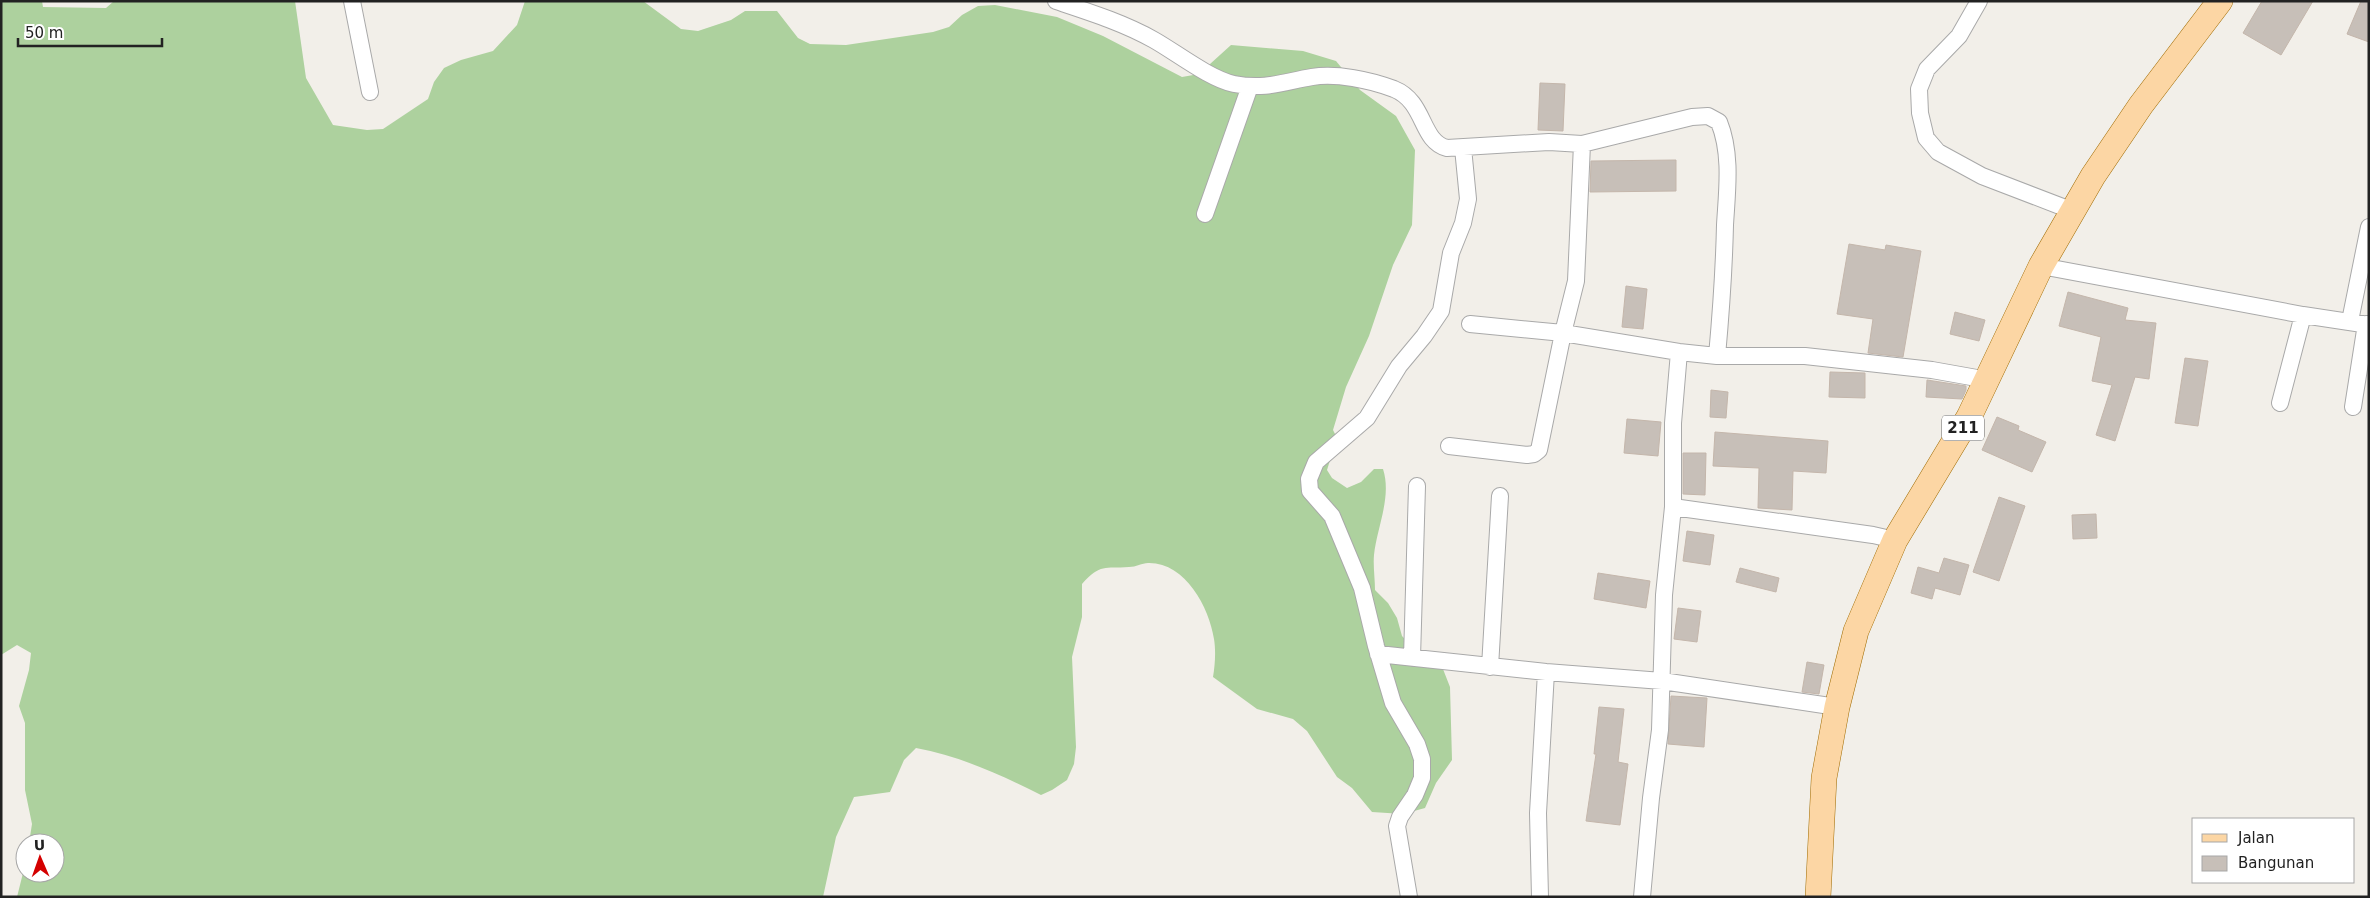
<svg xmlns="http://www.w3.org/2000/svg" width="2370" height="898" viewBox="0 0 2370 898" font-family="'DejaVu Sans',sans-serif">
  <rect width="100%" height="100%" fill="#f2efe9"/>
  <path fill="#add19e" d="M1,1H42L43,7L106,8L114,1H295L306,78L333,125L367,130L383,129L428,99L434,82L444,68L461,60L493,51L517,25L525,1H643L681,29L698,31L731,20L745,11H777L798,38L810,44L846,45L933,32L949,27L962,15L978,6L995,5L1057,17L1103,36L1182,77L1199,74L1231,45L1303,51L1336,61L1360,90L1396,116L1415,150L1412,225L1393,265L1369,336L1346,387L1333,430L1337,438L1327,470L1332,478L1347,488L1361,482L1374,469H1383C1392,497 1377,527 1374,555C1373,566 1375,579 1375,590L1388,603L1397,618L1402,636L1413,648L1430,653L1441,664L1450,687L1452,760L1436,783L1425,808L1403,814L1372,812L1352,788L1337,777L1307,731L1293,719L1257,709L1213,677C1215,665 1216,651 1214,639C1209,607 1185,562 1148,563C1142,563 1136,567 1129,567C1104,569 1101,563 1082,584V617L1072,657L1076,747L1074,764L1067,780L1052,790L1041,795C1001,775 960,756 916,748L904,760L890,792L854,797L836,837L823,897H17L25,865V873H55V843H29L32,824L25,790V723L19,706L29,670L31,653L17,645L1,655Z"/>
  <path fill="#c7bfb8" stroke="#c4b6ab" d="M2262,1H2313L2281,55L2243,33Z
    M2361,1H2369V42L2347,34Z
    M1540,83L1565,84L1563,131L1538,130Z
    M1676,160V191L1590,192L1591,161Z
    M1849,244L1885,250L1886,245L1921,251L1903,357L1868,353L1873,319L1837,314Z
    M1626,286L1647,289L1643,329L1622,327Z
    M2068,292L2128,308L2125,320L2156,323L2149,379L2135,377L2115,441L2096,435L2112,385L2092,381L2101,337L2059,326Z
    M1955,312L1985,320L1979,341L1950,334Z
    M2185,358L2208,361L2198,426L2175,423Z
    M1830,372L1865,373V398L1829,397Z
    M1927,380L1966,386V390L1962,399L1926,397Z
    M1711,390L1728,392L1726,418L1710,417Z
    M1997,417L2019,426L2018,430L2046,442L2032,472L1982,450Z
    M1627,419L1661,422L1658,456L1624,453Z
    M1715,432L1828,441L1826,473L1793,471L1792,510L1758,508L1759,468L1713,466Z
    M1683,453H1706L1705,495L1683,494Z
    M1999,497L2025,506L1999,581L1973,572Z
    M2096,514L2097,538L2073,539L2072,515Z
    M1687,531L1714,535L1710,565L1683,561Z
    M1944,558L1969,565L1960,595L1935,588L1932,599L1911,593L1918,567L1939,573Z
    M1740,568L1779,578L1776,592L1736,582Z
    M1598,573L1650,581L1646,608L1594,599Z
    M1678,608L1701,611L1697,642L1674,639Z
    M1807,662L1824,665L1819,694L1802,692Z
    M1671,696L1707,698L1704,747L1668,744Z
    M1599,707L1624,709L1618,762L1628,764L1620,825L1586,821L1596,754H1594Z"/>
  <g fill="none" stroke-linecap="round" stroke-linejoin="round">
    <g stroke="#a9a9a9" stroke-width="18">
      <path id="street" d="M352,1L370,92
        M1056,1C1089,12 1124,23 1154,40C1177,53 1210,79 1234,84C1265,90 1283,82 1312,77C1337,73 1370,80 1394,89C1426,102 1420,141 1447,148L1549,142L1582,144L1576,281L1563,333L1679,352L1717,356H1805L1932,370L1988,380
        M1979,1L1959,36L1927,69L1919,89L1920,113L1926,138L1938,152L1982,176L2073,211
        M1582,144L1692,117L1708,116L1719,122C1732,154 1727,191 1725,225C1724,269 1721,312 1717,356
        M1205,214L1250,86
        M2041,266L2303,315L2369,325
        M2350,321L2369,227
        M2280,403L2303,315
        M2353,407L2366,324
        M1449,446L1527,455L1534,454L1539,450L1563,333L1470,324
        M1673,507L1873,535L1895,540
        M1378,654L1546,672L1662,681L1837,707
        M1412,658L1417,486
        M1490,667L1500,496
        M1409,897L1397,826L1400,817L1415,795L1422,778V759L1417,744L1393,703L1376,646L1362,588L1332,516L1310,491L1309,479L1316,462L1367,418L1399,366L1424,336L1441,311L1451,253L1463,223L1468,199L1463,148
        M1540,897L1538,813L1546,672
        M1642,897L1651,798L1660,730L1664,595L1673,507V423L1679,352"/>
    </g>
    <g stroke="#a06b00" stroke-width="26">
      <path id="primary" d="M1818,897L1824,778L1837,707L1856,631L1895,540L1969,417L2041,266L2093,176L2141,105L2220,1"/>
    </g>
    <use href="#street" stroke="#fff" stroke-width="16"/>
    <use href="#primary" stroke="#fcd6a4" stroke-width="25"/>
  </g>
  <g text-anchor="middle" stroke-width="5" stroke-linejoin="round" paint-order="stroke">
    <rect fill="#fff" stroke="#646464" stroke-width="1" x="1942" y="415.5" width="42" height="25" rx="4"/>
    <g font-size="15" font-weight="bold" fill="#222">
      <text x="1963" y="433">211</text>
    </g>
  </g>
  <rect width="2370" height="898" fill="none" stroke="#222222" stroke-width="5"/>
  <rect x="2192" y="818" width="162" height="65" fill="#ffffff" stroke="#a7a7a7"/>
  <rect x="2202" y="834" width="25" height="8" fill="#fcd6a4" stroke="#a7a7a7"/>
  <text x="2238" y="843" font-size="15" fill="#222222">Jalan</text>
  <rect x="2202" y="856" width="25" height="15" fill="#c7bfb8" stroke="#a7a7a7"/>
  <text x="2238" y="868" font-size="15" fill="#222222">Bangunan</text>
  <g transform="translate(40 858) rotate(358)"><circle r="24" fill="#ffffff" stroke="#a7a7a7"/>
  <path d="M0-4L9 19L0 12L-9 19Z" fill="#d40000"/>
  <text y="-8" font-size="14" font-weight="bold" text-anchor="middle" fill="#222222">U</text>
  </g>
  <path d="M18 38v8h144v-8" fill="none" stroke="#222222" stroke-width="2.5"/>
  <text x="25" y="38" font-size="15" fill="#222222" stroke="#ffffff" stroke-width="4" paint-order="stroke">50 m</text>
</svg>
